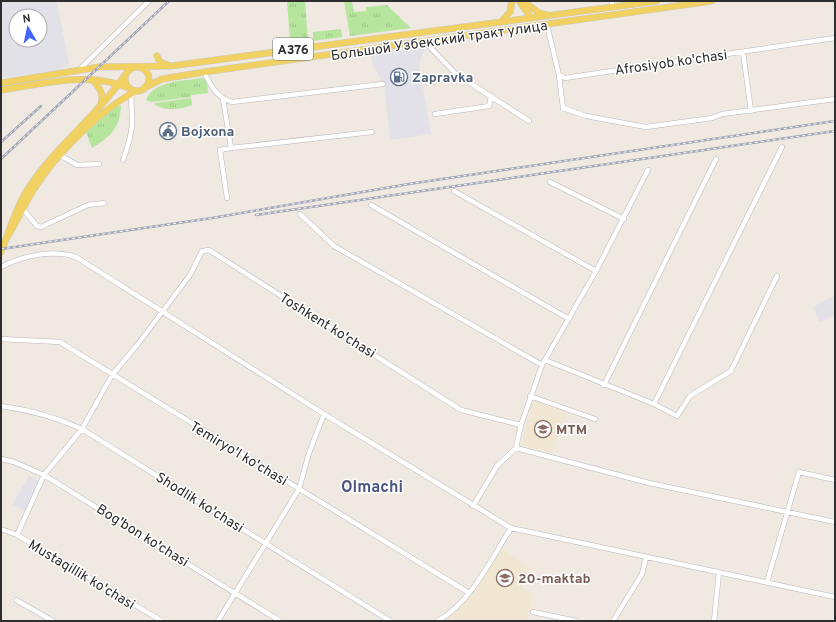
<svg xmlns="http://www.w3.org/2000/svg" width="836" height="622" viewBox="0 0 836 622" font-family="Overpass,sans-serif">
  <defs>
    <pattern id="grass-tufts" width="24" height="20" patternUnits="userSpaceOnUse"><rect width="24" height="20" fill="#b6e59e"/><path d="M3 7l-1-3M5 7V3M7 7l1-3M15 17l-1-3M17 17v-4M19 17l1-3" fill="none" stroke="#9dc588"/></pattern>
  </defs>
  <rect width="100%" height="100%" fill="#efe9e1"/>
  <path fill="#e3e1e8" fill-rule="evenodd" d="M1,1H66L57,2L69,64L57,71L1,78ZM16,16H40V40H16Z
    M425,47L419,64L431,134L390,140L384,85L372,64L371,54Z
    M835,295V315L820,322L813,307Z
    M29,476L39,481L26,511L12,505Z"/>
  <path fill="#f0e6d1" d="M533,400L567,412L552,453L521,445Z
    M502,549L531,568L522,588L533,594L527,621H442L452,616L477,587Z"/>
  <path fill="url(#grass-tufts)" d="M287,1H305L308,41L291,43L290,41Z
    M344,1H352L354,12L366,11V7L387,5L411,28L350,36Z
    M341,29L342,37L313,41V32Z
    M202,78L207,81L208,93L191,95V97L151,102L146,100C154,80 184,81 202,78Z
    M191,98L192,105C179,110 167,111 155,105V103Z
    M117,106H121C120,128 110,137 92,148L86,132L101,117Z"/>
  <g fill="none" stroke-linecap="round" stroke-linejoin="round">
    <g stroke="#b4b7c1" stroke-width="5.5">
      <path id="minor" d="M612,1L613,7
        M547,25L559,75L565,78L835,38
        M424,41L456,74L529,121
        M743,52L751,111
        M79,70L149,1
        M204,72C211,86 216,97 232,102L383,84
        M559,75L563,108L586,116L646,127L712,118L722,114L835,99
        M428,83L452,78L456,74
        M223,99L231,148L220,150L227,198
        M435,114L489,106L491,97
        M231,148L372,132
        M58,154L77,165L99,164
        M123,160C127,149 131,138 132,125C133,114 130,104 132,93
        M550,182L624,219
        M454,191L596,271
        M371,205L569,319
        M23,209L37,226L41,227L88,205L104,203
        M300,214L334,246L542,365
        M1,267C22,256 52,249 76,257L324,414L511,528L835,597
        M1,339L60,342L469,593
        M545,360L654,404L782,147
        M604,385L716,159
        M530,396L595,419
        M654,404L677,416L690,396L731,371L777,276
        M1,406C30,410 56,417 82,429L390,621
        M516,448L649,483L835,522
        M1,459L14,462L44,475L280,621
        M473,506L497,466L516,448L521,425L542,365L596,271L648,170
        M1,529L17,535L162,621
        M17,535L44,475L82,429L112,375L138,344L190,275L202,251L209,250L461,410L521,425
        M767,582L799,472L835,480
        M16,600L53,621
        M533,612L576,621
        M218,621L299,489L309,453L324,414
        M438,621C472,601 491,559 511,528
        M613,621L642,574L646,557
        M714,621L719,572"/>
    </g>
    <g stroke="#c9c9c9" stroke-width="7">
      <path id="major" d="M519,1L531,18
        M523,1L539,13L547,15
        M501,22L510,12L512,1
        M157,56L160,62L168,65
        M125 79a12 12 0 1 1 24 0a12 12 0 1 1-24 0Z
        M125,75C98,115 57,145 30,186C19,202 12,222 6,239C16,223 24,205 34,189C56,154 100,110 136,91
        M91,79C100,87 105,95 100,107
        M1,83L99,67L171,66L657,1
        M144,88L162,79L204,72L712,1
        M1,90C43,84 91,70 131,89
        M1,252L6,239"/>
    </g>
    <use href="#minor" stroke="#fff" stroke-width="4.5"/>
    <use href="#major" stroke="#f2d163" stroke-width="6"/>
    <g stroke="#a3a6b8" stroke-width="2.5">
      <path id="rail" d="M1,142L41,106
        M1,159L169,1
        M256,215L835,131
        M1,249L212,218L409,184L835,121"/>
    </g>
    <use href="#rail" stroke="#fff" stroke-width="1" stroke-dasharray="3" stroke-linecap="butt"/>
  </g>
  <defs>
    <g id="fuel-ring" transform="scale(0.9)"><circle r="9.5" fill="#fff" stroke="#5c6f8a" stroke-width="1.5"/><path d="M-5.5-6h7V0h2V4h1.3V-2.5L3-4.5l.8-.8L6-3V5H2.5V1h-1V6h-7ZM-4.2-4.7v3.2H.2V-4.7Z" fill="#5c6f8a"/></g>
    <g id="civic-ring" transform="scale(0.9)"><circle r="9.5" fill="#fff" stroke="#5c6f8a" stroke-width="1.5"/><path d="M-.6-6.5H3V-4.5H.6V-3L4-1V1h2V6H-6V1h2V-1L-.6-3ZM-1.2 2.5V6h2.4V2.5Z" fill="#5c6f8a"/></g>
    <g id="school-ring" transform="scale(0.9)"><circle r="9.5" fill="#fff" stroke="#8d6e63" stroke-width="1.5"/><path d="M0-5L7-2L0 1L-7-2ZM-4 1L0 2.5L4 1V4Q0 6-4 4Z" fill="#8d6e63"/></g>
  </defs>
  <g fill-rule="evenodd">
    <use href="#fuel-ring" x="399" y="77"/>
    <use href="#civic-ring" x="168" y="131"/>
    <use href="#school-ring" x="543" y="429"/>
    <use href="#school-ring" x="505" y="578"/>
  </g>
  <g text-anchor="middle" stroke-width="3" stroke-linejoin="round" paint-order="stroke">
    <rect fill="#fff" stroke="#6d6d6d" stroke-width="1" x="273" y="38" width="40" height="22" rx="3"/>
    <g font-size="13" font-weight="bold" fill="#2e2e2e">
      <text x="293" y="54">A376</text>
    </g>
    <g font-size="14" fill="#2e2e2e" stroke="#fff">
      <text transform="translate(439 40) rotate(-8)" y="5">Большой Узбекский тракт улица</text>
      <text transform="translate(671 62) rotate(-8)" y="5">Afrosiyob ko'chasi</text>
      <text transform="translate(328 325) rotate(32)" y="5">Toshkent ko'chasi</text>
      <text transform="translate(239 453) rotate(31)" y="5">Temiryo'l ko'chasi</text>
      <text transform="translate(200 502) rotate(32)" y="5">Shodlik ko'chasi</text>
      <text transform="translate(143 535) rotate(32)" y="5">Bog'bon ko'chasi</text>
      <text transform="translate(82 574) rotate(31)" y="5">Mustaqillik ko'chasi</text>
    </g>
    <g font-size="14" font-weight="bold" fill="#4e5e75" stroke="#fff" text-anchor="start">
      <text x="412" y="82">Zapravka</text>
      <text x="181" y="136">Bojxona</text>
    </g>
    <g font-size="14" font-weight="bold" fill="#785e54" stroke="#fff" text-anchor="start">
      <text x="556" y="434">MTM</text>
      <text x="518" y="583">20-maktab</text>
    </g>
    <g font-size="16" font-weight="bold" fill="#4d5680" stroke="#fff">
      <text x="372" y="492">Olmachi</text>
    </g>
  </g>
  <rect width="836" height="622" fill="none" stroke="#2e2e2e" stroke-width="4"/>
  <g transform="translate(28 28) rotate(351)"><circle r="19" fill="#ffffff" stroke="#ababab"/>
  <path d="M0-3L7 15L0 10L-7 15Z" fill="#4264fb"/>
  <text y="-6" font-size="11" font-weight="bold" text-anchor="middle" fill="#2e2e2e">N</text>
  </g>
</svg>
